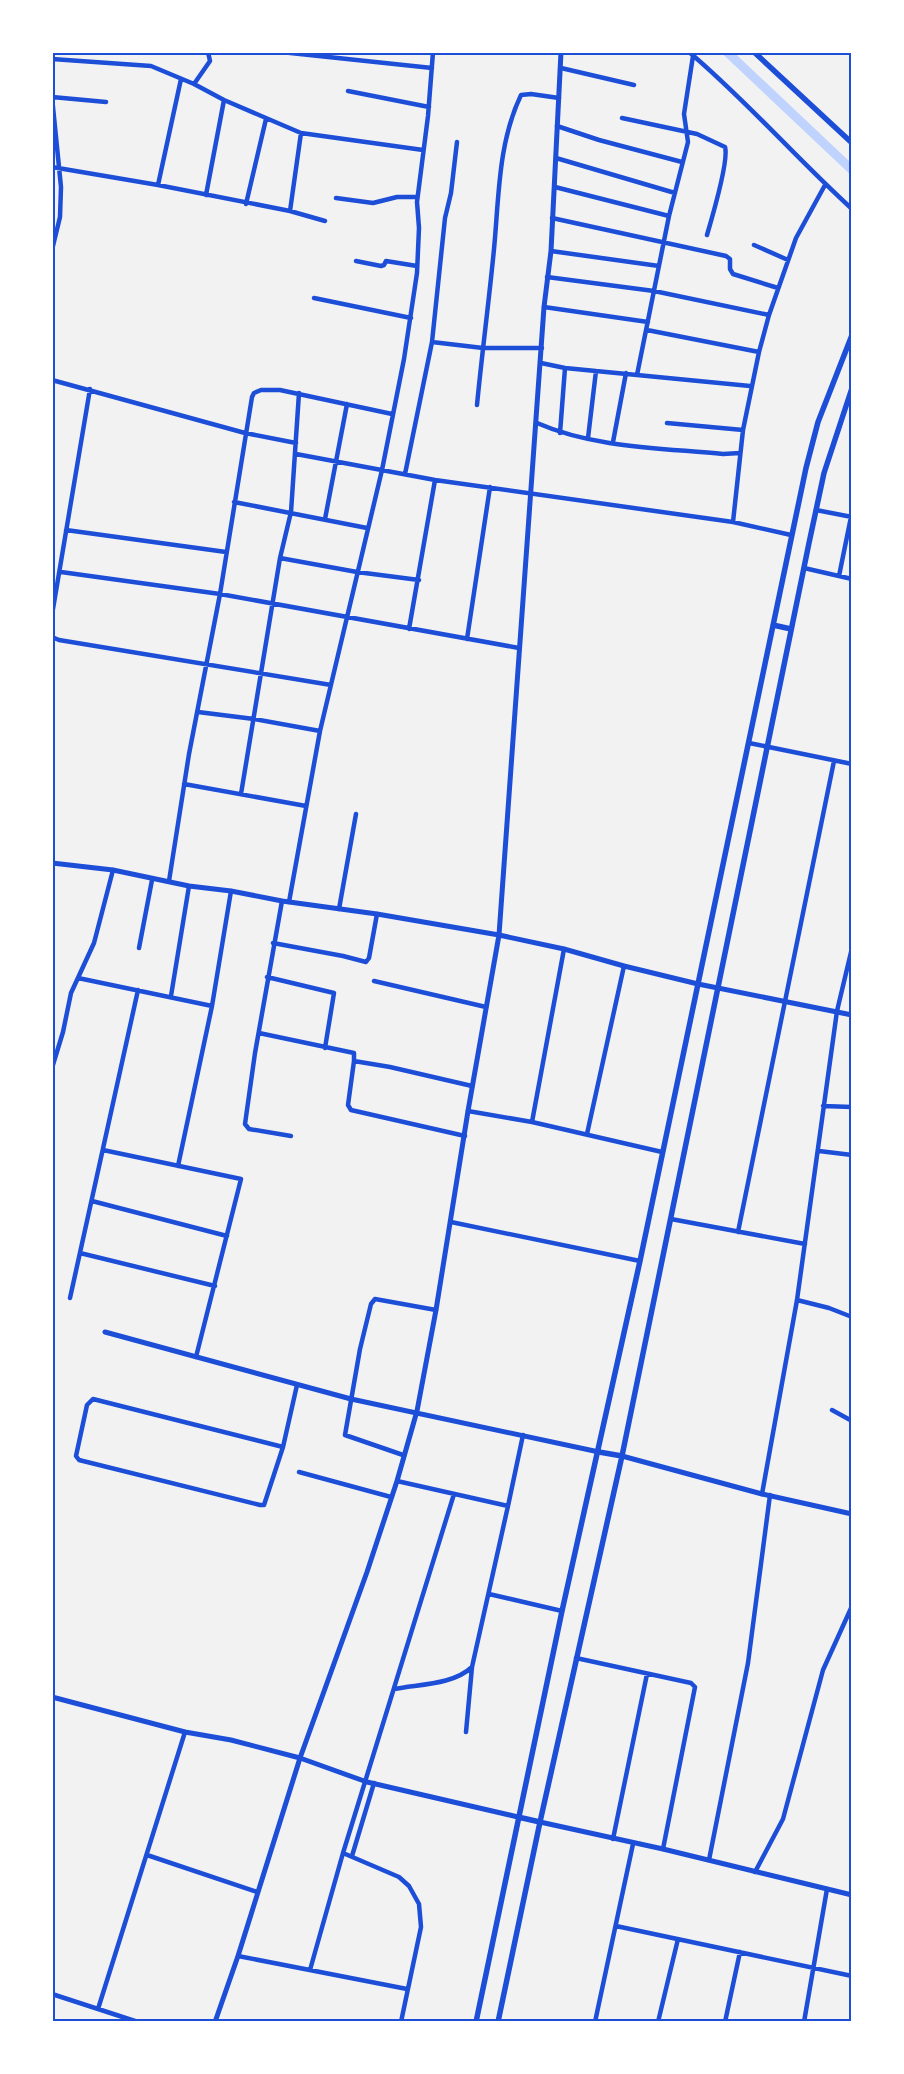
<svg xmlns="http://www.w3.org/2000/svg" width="904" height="2074" viewBox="0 0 904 2074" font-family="Montserrat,sans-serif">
  <rect width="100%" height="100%" fill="#f2f2f2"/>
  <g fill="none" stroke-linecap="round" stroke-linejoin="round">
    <path stroke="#bfd3fe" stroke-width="9" d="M727,52L852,170"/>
    <path stroke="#1d4ed8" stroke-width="4.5" d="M281,52L432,68
      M689,52C747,101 796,158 852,209
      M52,59L151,66L194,84L224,100L301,133L423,150
      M561,68L634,85
      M194,84L210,61L208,52
      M348,91L429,107
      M52,97L61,187L60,217L52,250
      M52,97L106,102
      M622,118L697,134L725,147C729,160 712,218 707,235
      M557,126L599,140L682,162
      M556,158L675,193
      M52,167L158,185L290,211L325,221
      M158,185L181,79
      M555,187L669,216
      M206,195L224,100
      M336,198L373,203L397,197H417
      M246,204L266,119
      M290,211L301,133
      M552,218L726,256L730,259V269L733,274L778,288
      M754,245L788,260
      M551,251L659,266
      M356,261L381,266L384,265L386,261L417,266
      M547,277L654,291L769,315
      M314,298L411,318
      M544,307L648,322
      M647,330L759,352
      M432,342L483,348H542
      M541,363L565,368L750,386
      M637,375L669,216L688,142L684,114L693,56
      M52,380L245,433L296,443
      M477,405C482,353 489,301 494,249C499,197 498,143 521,95L531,94L559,98
      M537,423C594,448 662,448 723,454L740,453
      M667,423L743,430
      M560,433L565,368
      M588,438L596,371
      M613,442L626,373
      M296,454L435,480L733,522L791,535
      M405,474L432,342L445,218L451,193L457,142
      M234,502L367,528
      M816,510L852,517
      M325,519L347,404
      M733,522L743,430L759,352L769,315L796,238L825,185
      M66,530L226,552
      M280,558L357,572L419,580
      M804,568L852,579
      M61,572L220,594L519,648
      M839,576L851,517
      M52,615L90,389
      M409,629L435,480
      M52,637L59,640L331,685
      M467,639L490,487
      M198,712L254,719L320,731
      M749,743L852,764
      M184,784L306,806
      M241,794L280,558L291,512L299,393
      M169,881L189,754L220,594L252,397L254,393L261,390H280L392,414
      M282,901L255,1053L245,1124L249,1129L291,1136
      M289,902L320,731L382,470L404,359L417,273L419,228L417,202L428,116L433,52
      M339,909L356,814
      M273,943L343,956L366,962L369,958L377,914
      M139,948L152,880
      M267,977L334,993L325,1048
      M78,978L212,1006
      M374,981L486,1007
      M171,996L189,886
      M259,1033L354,1053V1061L348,1105L351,1110L465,1136
      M354,1061L390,1067L472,1086
      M52,1068L63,1032L71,993L94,943L113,870
      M823,1106L852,1107
      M468,1111L532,1122L662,1152
      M532,1122L564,949
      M587,1134L624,966
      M103,1150L241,1179L196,1357
      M819,1151L852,1155
      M178,1166L212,1006L231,891
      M92,1201L227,1236
      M671,1219L805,1244
      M451,1222L640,1261
      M738,1232L834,761
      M80,1253L215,1286
      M70,1298L138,990
      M797,1300L829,1308L852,1317
      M832,1410L852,1421
      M283,1447L93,1399L87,1405L76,1456L79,1460L260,1505H264L283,1447L297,1385
      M403,1455L345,1435L360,1349L371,1304L375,1299L436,1310
      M299,1472L391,1497
      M397,1481L508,1506L472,1667L466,1732
      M762,1494L797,1300L837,1011L852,948
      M508,1506L523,1435
      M489,1594L562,1611
      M576,1658L691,1683L695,1687L663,1849
      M394,1689C419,1684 453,1685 472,1667
      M613,1839L647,1674
      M343,1853L399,1877L409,1886L419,1904L421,1927L401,2022
      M147,1855L257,1892
      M352,1856L374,1783
      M709,1860L748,1663L770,1495
      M755,1872L783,1819L823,1670L852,1606
      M616,1926L852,1976
      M238,1956L407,1989
      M310,1970L343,1853L454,1494
      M52,1994L138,2022
      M98,2009L185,1732
      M595,2022L633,1844
      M658,2022L678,1939
      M725,2022L740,1952
      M804,2022L827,1889"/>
    <path stroke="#1d4ed8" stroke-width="5" d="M52,863L113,870L189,886L231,891L282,901L377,914L499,935L564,949L624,966L698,984L852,1015
      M105,1332L351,1399L599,1452
      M622,1456L762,1494L852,1514
      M52,1697L185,1732L231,1740L300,1758L367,1782L518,1817
      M540,1822L663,1849L852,1895
      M215,2022L238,1956L300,1758L367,1572L397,1481L417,1411L436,1310L468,1111L499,935L544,307L551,251L561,52"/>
    <path stroke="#1d4ed8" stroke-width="5.5" d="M754,52L852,143
      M773,625L791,629
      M599,1452L622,1456
      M518,1817L540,1822
      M476,2022L562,1611L640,1261L806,468L818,422L852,335
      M498,2022L540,1822L622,1456L809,543L824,473L852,388"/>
  </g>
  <rect width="904" height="2074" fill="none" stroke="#ffffff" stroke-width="108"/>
  <rect x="54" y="54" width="796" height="1966" fill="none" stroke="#1d4ed8" stroke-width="2"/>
</svg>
